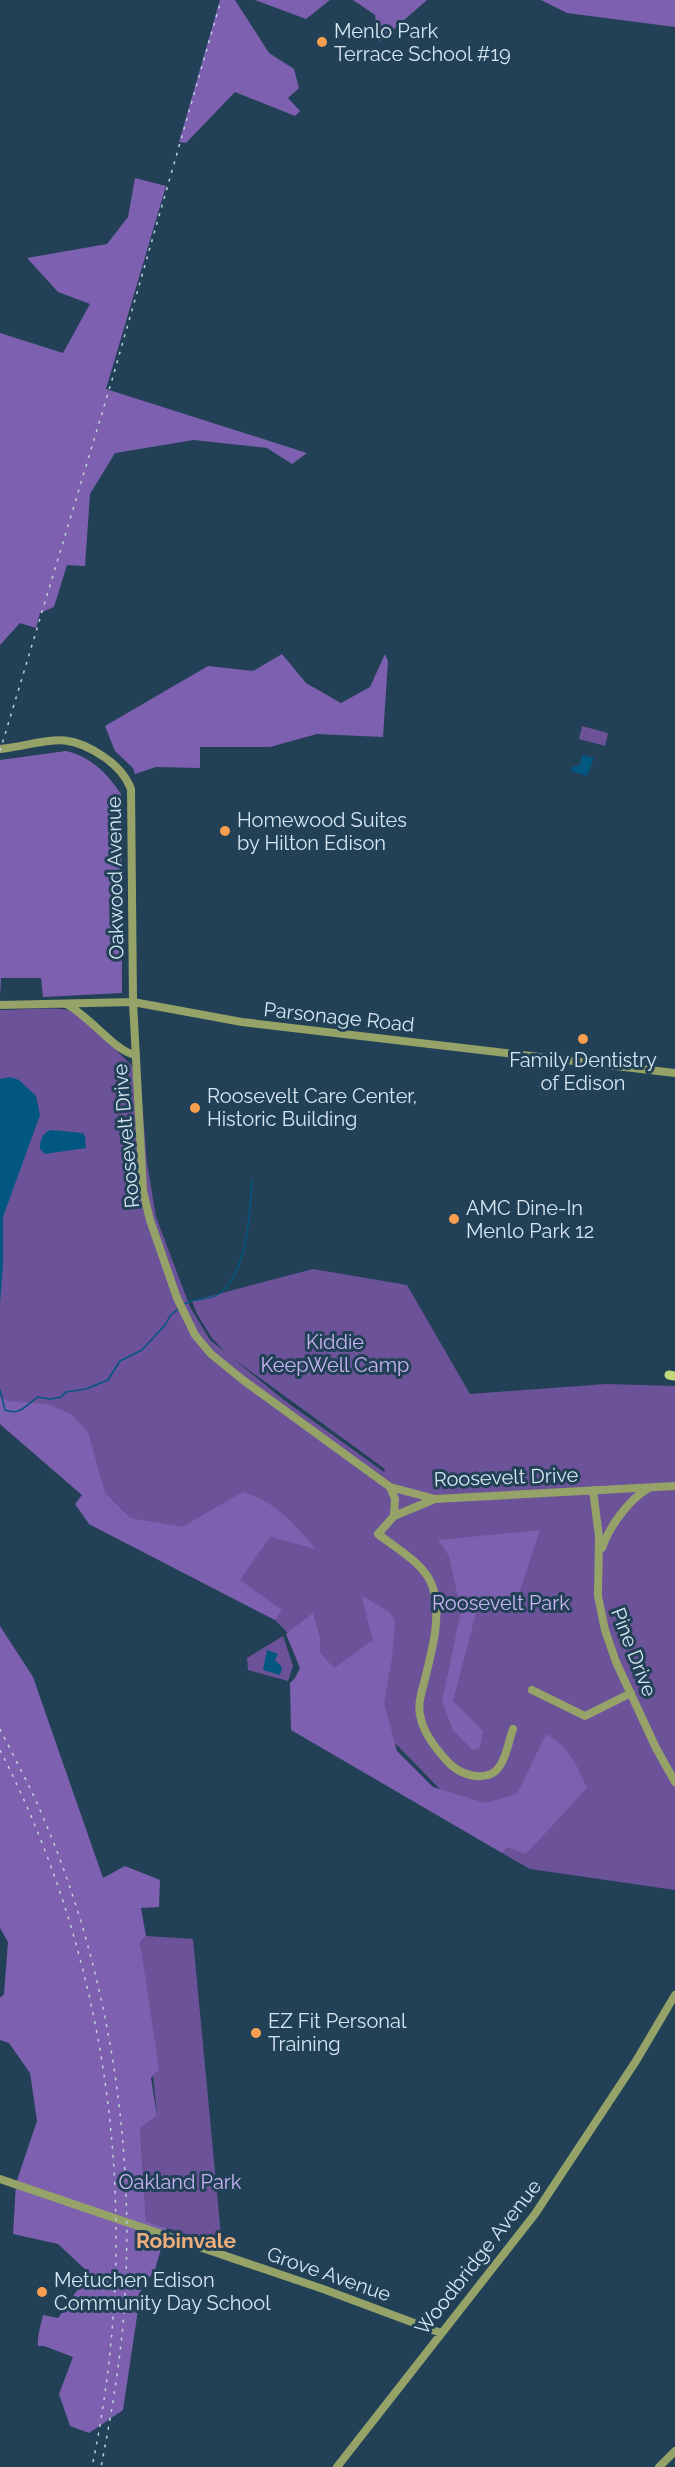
<svg xmlns="http://www.w3.org/2000/svg" width="675" height="2467" viewBox="0 0 675 2467" font-family="Raleway,sans-serif">
  <rect width="100%" height="100%" fill="#224156"/>
  <path fill="#6c5299" fill-rule="evenodd" d="M582,726L608,733L605,746L579,739Z
    M0,1010C13,1010 61,1006 70,1011C91,1023 104,1044 126,1054L117,1051L140,1074L147,1163L156,1217L190,1307L210,1340L225,1352L212,1338L197,1314L192,1301L313,1269L407,1285L470,1394L606,1384L675,1386V1890L530,1869L502,1853L275,1620L89,1524L82,1495L0,1424ZM231,1357L385,1469L384,1472L284,1400Z
    M283,1636L293,1666L288,1681L248,1670L247,1658Z
    M146,1936L193,1939L222,2246L146,2221L140,2128L157,2116L140,1942Z"/>
  <path fill="#7d60af" d="M220,0H235L269,53L294,69L299,88L288,98L300,111L295,116L235,92L186,143L179,142Z
    M255,0H330L306,19Z
    M353,0H427L379,42L375,15Z
    M541,0H675V27L567,13Z
    M135,178L166,186L106,389L307,453L292,464L267,448L194,440L115,453L90,494L85,566L67,565L54,607L40,613L36,628L20,623L0,645V333L63,353L90,304L58,292L27,258L107,244L128,217Z
    M282,654L306,683L341,703L370,687L385,654L388,661L383,737L317,734L270,747H200V768L156,767L135,774L133,768L115,751L105,726L208,666L253,671Z
    M66,751C90,756 108,774 121,794L122,993L43,997L41,978H1L0,997V760Z
    M0,1397L8,1401L47,1404L71,1414L88,1432L105,1493L130,1518L182,1527L243,1492C275,1501 294,1524 316,1549L270,1537L240,1580L282,1610L275,1620L89,1524L75,1504L82,1495L0,1424Z
    M540,1530L515,1606L477,1609L453,1701L483,1731L480,1748L472,1750L453,1730L442,1702L461,1611L449,1556L438,1540Z
    M361,1595L389,1612L395,1621L392,1658L384,1703L397,1751L433,1787L485,1803L517,1794L546,1734C569,1747 577,1765 587,1788L526,1854L507,1847L502,1853L291,1730L290,1683L295,1678L300,1668L286,1634L313,1613L320,1638V1653L334,1668L373,1640Z
    M0,1626L33,1677L103,1878L125,1866L160,1880L159,1907L141,1908L146,1936L140,1942L159,2069L151,2078L157,2116L140,2128L146,2221L167,2228L154,2273L142,2283L123,2410L89,2433L70,2426L59,2394L73,2357L44,2346H38C37,2335 41,2325 43,2315L58,2318L89,2273L58,2244L13,2234L16,2183L37,2121L30,2073L9,2043L0,2040V1998L4,1994L8,1942L0,1928Z"/>
  <path fill="#025781" d="M582,755L594,758L587,776L571,771L572,767L580,765Z
    M10,1077L19,1080L36,1096L40,1115L3,1217V1265L0,1304V1079Z
    M51,1130L83,1133L85,1136L86,1148L45,1154L40,1149C40,1140 42,1133 51,1130Z
    M267,1650L278,1654L275,1660L282,1667L280,1675L263,1670Z"/>
  <g fill="none" stroke-linecap="round" stroke-linejoin="round">
    <path stroke="#025781" stroke-width="1.5" d="M183,1305C193,1297 209,1301 219,1294C248,1272 250,1212 252,1179
      M0,1390L5,1410C20,1416 26,1405 38,1397L50,1399L61,1397L66,1392L86,1389L108,1380L120,1361L142,1350L165,1325L170,1316L179,1308"/>
    <path stroke="#95a368" stroke-width="8" d="M0,749C45,744 63,728 104,757C116,765 126,776 131,789L133,1002L143,1191L150,1220L177,1298L195,1335L211,1354L243,1380L390,1487L435,1499L675,1486
      M66,1004C89,1015 115,1052 136,1055
      M0,1005L133,1002L242,1022L675,1073
      M390,1487L395,1499L394,1516
      M593,1490L599,1537L598,1596L605,1630L616,1662L656,1748L675,1782
      M435,1499L394,1516L378,1534C397,1549 426,1564 433,1588C442,1619 431,1653 424,1683C421,1694 417,1707 421,1719C424,1733 437,1750 447,1761C457,1772 473,1779 488,1775C505,1771 508,1742 513,1729
      M602,1548C609,1527 629,1499 649,1488
      M532,1690L585,1716L631,1693
      M0,2179L323,2289L441,2333
      M337,2467L535,2214L636,2061L675,1995
      M659,2467L675,2451"/>
    <path stroke="#c3d879" stroke-width="9" d="M669,1375L675,1376"/>
    <path stroke="#bdd0de" stroke-width="1.5" stroke-dasharray="3 6" stroke-linecap="butt" d="M0,751L112,380L221,0
      M0,1729C10,1749 21,1770 31,1790C103,1945 135,2125 125,2296C122,2353 112,2411 101,2467
      M0,1750C113,1970 143,2225 92,2467"/>
  </g>
  <g fill="#fa9f4f" stroke="#224156" stroke-width="2">
    <circle cx="322" cy="42" r="6"/>
    <circle cx="225" cy="831" r="6"/>
    <circle cx="583" cy="1039" r="6"/>
    <circle cx="195" cy="1108" r="6"/>
    <circle cx="454" cy="1219" r="6"/>
    <circle cx="256" cy="2033" r="6"/>
    <circle cx="42" cy="2292" r="6"/>
  </g>
  <g text-anchor="middle" stroke-width="6" stroke-linejoin="round" paint-order="stroke">
    <g font-size="20" fill="#d5e6f3" stroke="#224156" text-anchor="start">
      <text x="334" y="38">Menlo Park<tspan x="334" dy="23">Terrace School #19</tspan></text>
      <text x="237" y="827">Homewood Suites<tspan x="237" dy="23">by Hilton Edison</tspan></text>
      <text x="583" y="1067" text-anchor="middle">Family Dentistry<tspan x="583" dy="23">of Edison</tspan></text>
      <text x="207" y="1103">Roosevelt Care Center,<tspan x="207" dy="23">Historic Building</tspan></text>
      <text x="466" y="1215">AMC Dine-In<tspan x="466" dy="23">Menlo Park 12</tspan></text>
      <text x="268" y="2028">EZ Fit Personal<tspan x="268" dy="23">Training</tspan></text>
      <text x="54" y="2287">Metuchen Edison<tspan x="54" dy="23">Community Day School</tspan></text>
    </g>
    <g font-size="20" fill="#d5e6f3" stroke="#224156">
      <text transform="translate(115 878) rotate(-91)" y="7">Oakwood Avenue</text>
      <text transform="translate(339 1017) rotate(6)" y="7">Parsonage Road</text>
      <text transform="translate(126 1136) rotate(-95)" y="7">Roosevelt Drive</text>
      <text transform="translate(506 1477) rotate(-2)" y="7">Roosevelt Drive</text>
      <text transform="translate(634 1652) rotate(69)" y="7">Pine Drive</text>
      <text transform="translate(478 2257) rotate(-52)" y="7">Woodbridge Avenue</text>
      <text transform="translate(329 2274) rotate(19)" y="7">Grove Avenue</text>
    </g>
    <g font-size="20" fill="#cab5f5" stroke="#224156">
      <text x="335" y="1349">Kiddie<tspan x="335" dy="23">KeepWell Camp</tspan></text>
      <text x="501" y="1610">Roosevelt Park</text>
      <text x="180" y="2189">Oakland Park</text>
    </g>
    <g font-size="21" font-weight="bold" fill="#eeae7b" stroke="#224156">
      <text x="186" y="2248">Robinvale</text>
    </g>
  </g>
</svg>
